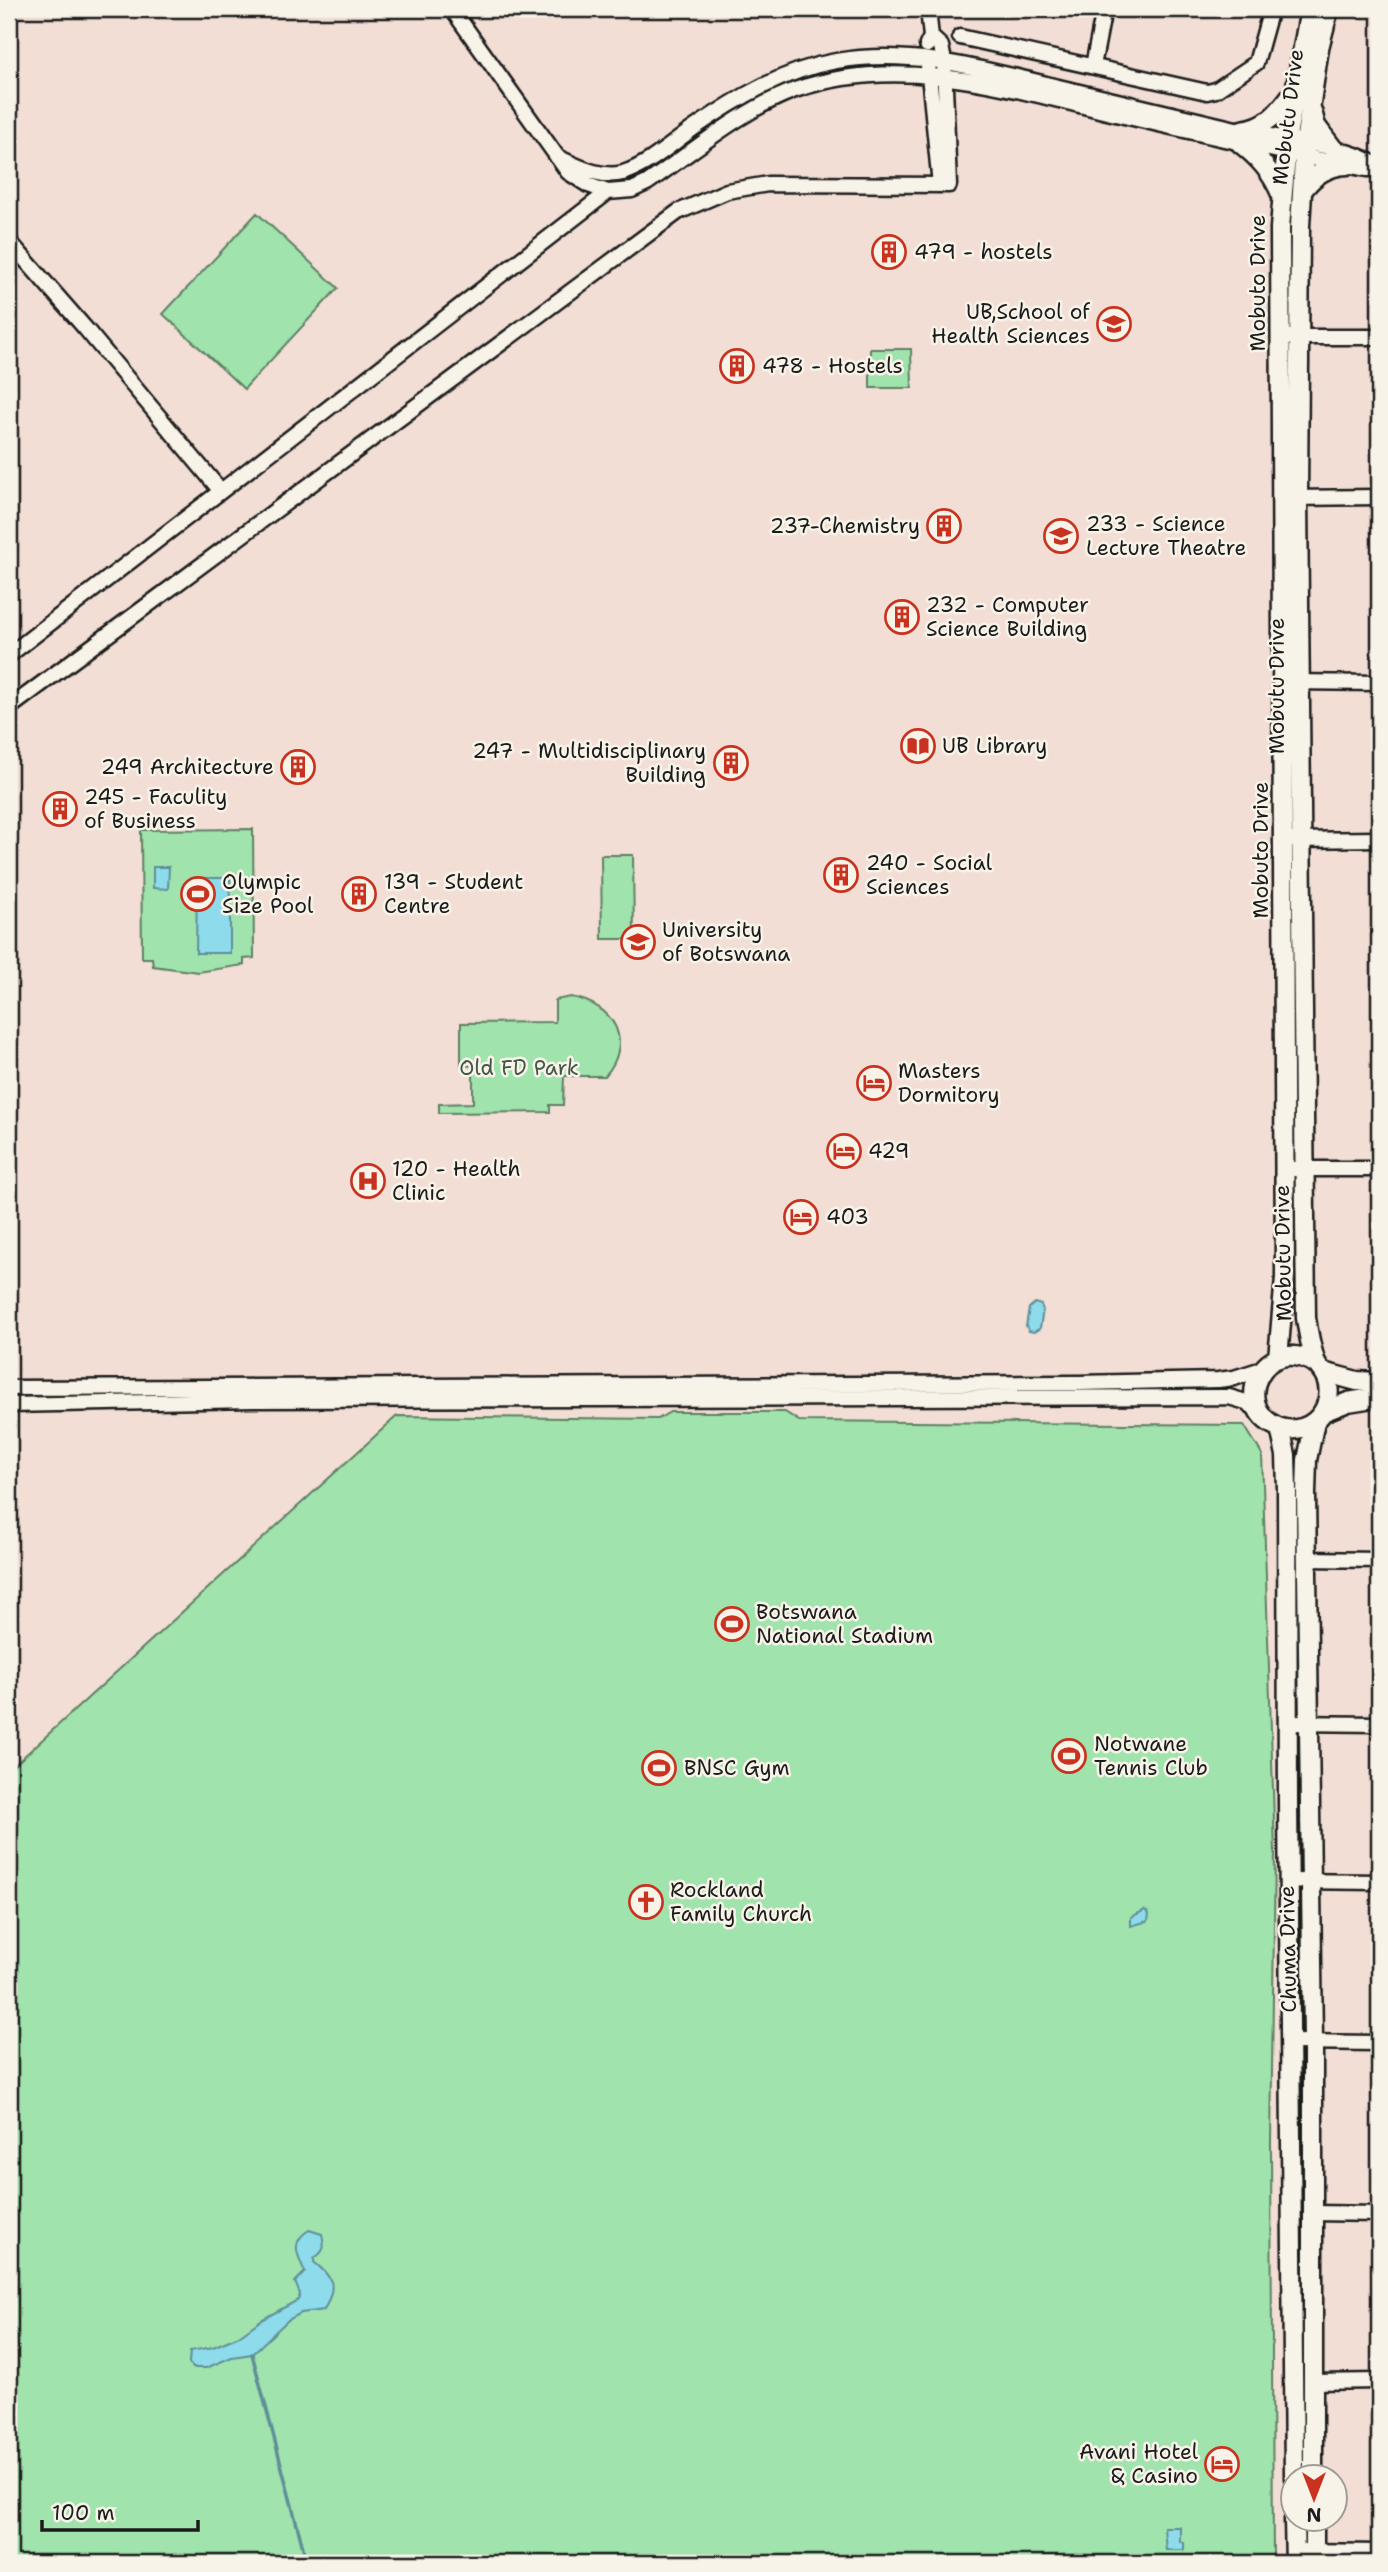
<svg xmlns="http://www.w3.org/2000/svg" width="1388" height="2572" viewBox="0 0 1388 2572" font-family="'Shantell Sans',sans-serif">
  <rect width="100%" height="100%" fill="#f2ded5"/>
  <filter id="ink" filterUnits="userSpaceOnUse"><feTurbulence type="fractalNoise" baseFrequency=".0143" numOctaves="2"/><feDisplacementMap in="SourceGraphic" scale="14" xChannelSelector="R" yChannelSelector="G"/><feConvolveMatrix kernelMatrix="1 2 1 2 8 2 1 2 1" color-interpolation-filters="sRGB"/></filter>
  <g filter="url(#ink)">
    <path fill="#a0e3ad" stroke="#5e8064" stroke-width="2" d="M257,213L338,288L244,389L163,314Z
      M870,349H911L912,388H870Z
      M253,829L254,958L244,959V965L198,972L153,966L152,958H142L141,830Z
      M601,855H633L634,939H602Z
      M571,997C613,1004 635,1041 605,1076H564L563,1105H550V1112L439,1113V1104L473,1103V1066L461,1065V1023L555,1022V1000Z
      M670,1412H785L799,1421L1244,1425L1262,1454L1275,1852L1271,2143L1273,2563H9V1770L397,1416L658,1419Z"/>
    <path fill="#8ddbeb" stroke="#608f98" stroke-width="2" d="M153,867H169L168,889L153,888Z
      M197,878H230V953H196Z
      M1035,1303L1041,1305L1043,1310L1040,1328L1034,1332L1029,1331L1026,1326L1029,1308Z
      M1145,1910L1149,1914L1148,1921L1131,1926V1917Z
      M309,2230L322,2234C325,2246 325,2252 314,2258V2262C334,2279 337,2285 324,2310L301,2313L288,2320L252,2354L232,2357L206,2368H193L189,2363L190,2351L213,2347L239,2336L261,2320L298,2300L300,2294L295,2282L305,2272C298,2256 289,2242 309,2230Z
      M1164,2527H1180V2542H1184V2550H1166Z"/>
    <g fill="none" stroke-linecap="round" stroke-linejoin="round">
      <path stroke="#608f98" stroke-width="3.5" d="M252,2354L307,2563"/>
      <g stroke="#1c1c1c" stroke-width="19">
        <path id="minor" d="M452,9L568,172L588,185L608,192L632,190L647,183C694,151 741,110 795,90C904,52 1017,91 1124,116C1205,135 1286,154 1367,169H1379
          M960,37L1207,92L1216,90L1256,63L1271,9
          M927,45L931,37L928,9
          M928,65L940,185
          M1093,66L1104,9
          M557,157C577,166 600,179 623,173C649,165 672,143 694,128C737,98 784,70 836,61C909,48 980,68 1050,85C1113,100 1177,115 1240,130C1279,139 1340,144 1373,163
          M9,241L85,328L220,490
          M1289,337H1379
          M1290,498L1379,497
          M9,655L608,192
          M1290,682L1379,683
          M9,708L678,212L727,191L768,184L949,185L944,61L941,46L931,37
          M1292,840L1379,839
          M1285,1169H1379
          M9,1388L1078,1383L1218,1380L1234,1378L1262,1369
          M9,1405L253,1400L1229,1397L1246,1402L1258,1410
          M1307,1559L1379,1560
          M1289,1723L1379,1724
          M1290,1881L1379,1882
          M1291,2042L1379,2043
          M1313,2213L1379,2214
          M1313,2382L1379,2381
          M1304,2551L1379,2552"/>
      </g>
      <g stroke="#1c1c1c" stroke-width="23">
        <path id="major" d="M1312,111L1316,126L1334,150
          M1242,130C1267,127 1278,113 1293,93
          M1240,143C1259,158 1272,172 1281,194
          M1302,191C1314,175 1327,166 1347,165
          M1278,1358L1285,1277L1280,228L1288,130L1310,9
          M1316,1364C1265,1331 1228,1406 1278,1427C1288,1431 1300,1430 1309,1425C1327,1415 1334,1392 1324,1374C1321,1369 1317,1366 1315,1360C1311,1347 1308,1332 1306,1318L1298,498L1300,226L1305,143L1319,48L1329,9
          M1323,1372L1357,1381L1379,1382
          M1323,1412L1348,1402L1379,1397
          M1280,1428L1286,1455L1287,1490L1288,1802L1294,2478
          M1313,2478V2042L1306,1493L1307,1460L1315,1421
          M1294,2520L1295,2563
          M1314,2520V2563"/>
      </g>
      <use href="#minor" stroke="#f7f3e8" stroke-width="14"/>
      <use href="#major" stroke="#f7f3e8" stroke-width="18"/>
    </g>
  </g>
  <defs>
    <g id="building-ring" transform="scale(1.75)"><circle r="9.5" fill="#f7f3e8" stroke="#c8321e" stroke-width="1.5"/><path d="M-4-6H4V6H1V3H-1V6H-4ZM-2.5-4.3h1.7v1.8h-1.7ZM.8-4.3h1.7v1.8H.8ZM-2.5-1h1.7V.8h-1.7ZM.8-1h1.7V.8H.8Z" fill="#c8321e"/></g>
    <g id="school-ring" transform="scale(1.75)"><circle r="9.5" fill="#f7f3e8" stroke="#c8321e" stroke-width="1.5"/><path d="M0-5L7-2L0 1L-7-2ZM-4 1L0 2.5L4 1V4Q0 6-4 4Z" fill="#c8321e"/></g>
    <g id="university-ring" transform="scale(1.75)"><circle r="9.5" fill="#f7f3e8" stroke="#c8321e" stroke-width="1.5"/><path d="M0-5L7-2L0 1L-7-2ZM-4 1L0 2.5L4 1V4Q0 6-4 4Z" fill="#c8321e"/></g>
    <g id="library-ring" transform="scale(1.75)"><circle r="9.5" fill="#f7f3e8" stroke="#c8321e" stroke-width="1.5"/><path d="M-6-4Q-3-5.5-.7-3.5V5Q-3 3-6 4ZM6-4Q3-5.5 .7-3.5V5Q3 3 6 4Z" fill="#c8321e"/></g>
    <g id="stadium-ring" transform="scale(1.75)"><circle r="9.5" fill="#f7f3e8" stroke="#c8321e" stroke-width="1.5"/><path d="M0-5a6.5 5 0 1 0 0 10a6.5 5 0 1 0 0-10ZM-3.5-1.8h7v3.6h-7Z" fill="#c8321e"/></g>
    <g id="hotel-ring" transform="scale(1.75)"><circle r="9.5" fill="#f7f3e8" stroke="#c8321e" stroke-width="1.5"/><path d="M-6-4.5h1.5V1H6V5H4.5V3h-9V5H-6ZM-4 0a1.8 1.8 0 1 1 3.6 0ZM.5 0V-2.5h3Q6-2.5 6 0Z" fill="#c8321e"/></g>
    <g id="hospital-ring" transform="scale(1.75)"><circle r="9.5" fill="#f7f3e8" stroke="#c8321e" stroke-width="1.5"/><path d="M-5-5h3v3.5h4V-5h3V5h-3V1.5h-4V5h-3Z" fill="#c8321e"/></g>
    <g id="church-ring" transform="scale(1.75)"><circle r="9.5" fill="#f7f3e8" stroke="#c8321e" stroke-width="1.5"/><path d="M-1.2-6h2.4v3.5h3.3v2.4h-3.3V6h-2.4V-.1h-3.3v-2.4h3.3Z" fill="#c8321e"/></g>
  </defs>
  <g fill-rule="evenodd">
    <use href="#building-ring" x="889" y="252"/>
    <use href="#school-ring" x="1114" y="324"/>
    <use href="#building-ring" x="737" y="366"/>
    <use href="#building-ring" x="944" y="526"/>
    <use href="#university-ring" x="1061" y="536"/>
    <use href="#building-ring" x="902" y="617"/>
    <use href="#library-ring" x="918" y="746"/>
    <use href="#building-ring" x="731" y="763"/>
    <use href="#building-ring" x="298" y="767"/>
    <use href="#building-ring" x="60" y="809"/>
    <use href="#building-ring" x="841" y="875"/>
    <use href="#stadium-ring" x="198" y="894"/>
    <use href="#building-ring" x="359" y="894"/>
    <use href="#university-ring" x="638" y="942"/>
    <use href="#hotel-ring" x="874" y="1083"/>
    <use href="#hotel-ring" x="844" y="1151"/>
    <use href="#hospital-ring" x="368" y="1181"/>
    <use href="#hotel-ring" x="801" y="1217"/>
    <use href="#stadium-ring" x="732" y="1624"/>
    <use href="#stadium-ring" x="1069" y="1756"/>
    <use href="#stadium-ring" x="659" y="1768"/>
    <use href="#church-ring" x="646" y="1902"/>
    <use href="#hotel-ring" x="1222" y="2464"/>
  </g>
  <g text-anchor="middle" stroke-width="5" stroke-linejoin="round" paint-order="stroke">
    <g font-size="21" fill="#1c1c1c" stroke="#f7f3e8">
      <text transform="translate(1288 117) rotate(-83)" y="7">Mobutu Drive</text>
      <text transform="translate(1258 283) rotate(-90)" y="7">Mobuto Drive</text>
      <text transform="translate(1277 686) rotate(-90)" y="7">Mobutu Drive</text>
      <text transform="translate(1261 850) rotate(-90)" y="7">Mobuto Drive</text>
      <text transform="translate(1283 1253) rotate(-91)" y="7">Mobutu Drive</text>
      <text transform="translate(1288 1949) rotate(-91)" y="7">Chuma Drive</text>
    </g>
    <g font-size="21" fill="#1c1c1c" stroke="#f7f3e8" text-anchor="start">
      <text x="914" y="259">479 - hostels</text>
      <text x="1090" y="319" text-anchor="end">UB,School of<tspan x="1090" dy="24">Health Sciences</tspan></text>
      <text x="762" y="373">478 - Hostels</text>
      <text x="1086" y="531">233 - Science<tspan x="1086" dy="24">Lecture Theatre</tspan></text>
      <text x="920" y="533" text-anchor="end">237-Chemistry</text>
      <text x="926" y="612">232 - Computer<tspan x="926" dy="24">Science Building</tspan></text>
      <text x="942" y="753">UB Library</text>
      <text x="706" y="758" text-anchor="end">247 - Multidisciplinary<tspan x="706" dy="24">Building</tspan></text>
      <text x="274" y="774" text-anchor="end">249 Architecture</text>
      <text x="84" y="804">245 - Faculity<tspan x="84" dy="24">of Business</tspan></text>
      <text x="866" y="870">240 - Social<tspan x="866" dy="24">Sciences</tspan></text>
      <text x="222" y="889">Olympic<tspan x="222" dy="24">Size Pool</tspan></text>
      <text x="384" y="889">139 - Student<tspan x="384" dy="24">Centre</tspan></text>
      <text x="662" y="937">University<tspan x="662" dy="24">of Botswana</tspan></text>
      <text x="898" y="1078">Masters<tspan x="898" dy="24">Dormitory</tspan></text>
      <text x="868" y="1158">429</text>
      <text x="392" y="1176">120 - Health<tspan x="392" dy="24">Clinic</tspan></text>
      <text x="826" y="1224">403</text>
      <text x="756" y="1619">Botswana<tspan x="756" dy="24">National Stadium</tspan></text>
      <text x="1094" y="1751">Notwane<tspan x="1094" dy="24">Tennis Club</tspan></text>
      <text x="684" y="1775">BNSC Gym</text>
      <text x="670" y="1897">Rockland<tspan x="670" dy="24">Family Church</tspan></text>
      <text x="1198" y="2459" text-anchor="end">Avani Hotel<tspan x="1198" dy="24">&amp; Casino</tspan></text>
    </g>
    <g font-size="21" fill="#445848" stroke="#f7f3e8">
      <text x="519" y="1075">Old FD Park</text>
    </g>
  </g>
  <rect width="1388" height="2572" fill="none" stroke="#f7f3e8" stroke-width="35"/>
  <rect x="18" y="18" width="1353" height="2537" fill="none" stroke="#1c1c1c" stroke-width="2.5" filter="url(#ink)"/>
  <g transform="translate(1314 2498) rotate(180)"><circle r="33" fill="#f7f3e8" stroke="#9f9d96" stroke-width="2"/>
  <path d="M0-5L12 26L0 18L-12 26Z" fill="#c8321e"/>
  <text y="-10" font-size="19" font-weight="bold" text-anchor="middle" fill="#1c1c1c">N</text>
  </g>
  <path d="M42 2520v10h156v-10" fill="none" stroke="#1c1c1c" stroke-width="3.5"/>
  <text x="52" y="2520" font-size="21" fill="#1c1c1c" stroke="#f7f3e8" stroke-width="5" paint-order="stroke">100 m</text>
</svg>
